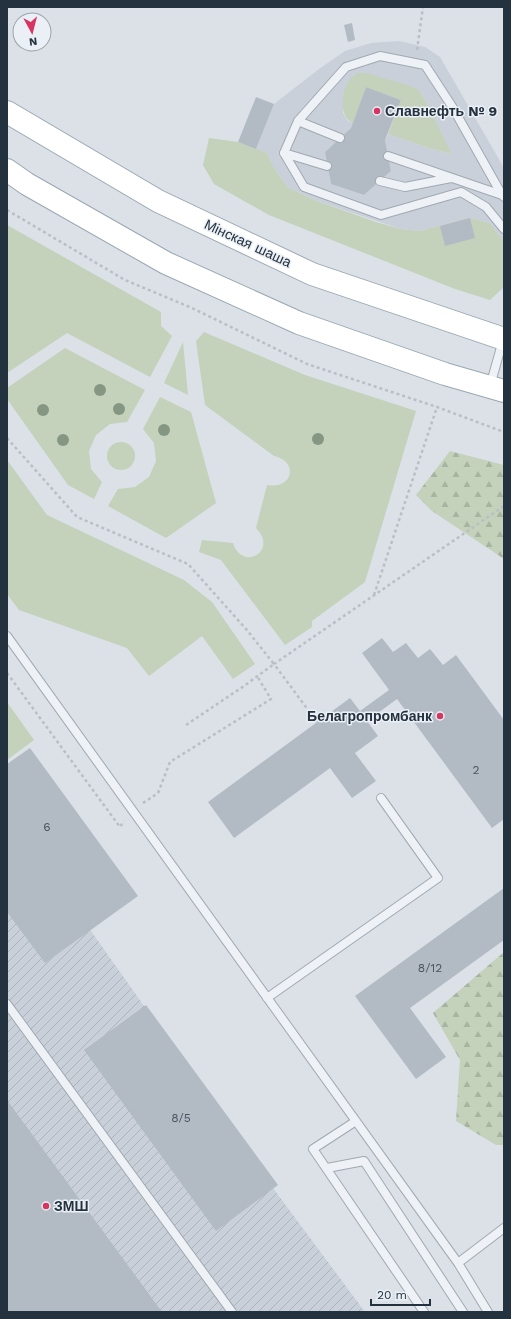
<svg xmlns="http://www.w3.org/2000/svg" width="511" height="1319" viewBox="0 0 511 1319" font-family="'Work Sans',sans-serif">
  <defs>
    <pattern id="industrial-furrows" width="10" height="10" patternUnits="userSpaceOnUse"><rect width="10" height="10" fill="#c9d0d9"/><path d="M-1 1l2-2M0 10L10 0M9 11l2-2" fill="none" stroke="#acb3bb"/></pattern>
    <pattern id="forest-firs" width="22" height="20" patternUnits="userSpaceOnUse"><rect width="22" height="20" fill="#c4d1bb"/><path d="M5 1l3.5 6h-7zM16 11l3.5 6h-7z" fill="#a8b4a2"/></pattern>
  </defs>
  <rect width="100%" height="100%" fill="#dbe1e7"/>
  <path fill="#c9d0d9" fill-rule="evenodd" d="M399,41L425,47L440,57L504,168V242L490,223L470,218L420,231L401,229L314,200L287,187L274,168L267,153L256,149L274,104L319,69L345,51L371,43ZM348,82L419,90L425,100L451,154L432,149L388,134L385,140L391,171L364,195L331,184L325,152L351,128L353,123L348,121L343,113V95Z"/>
  <path fill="url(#industrial-furrows)" d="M7,812L264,1176L365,1312H7Z"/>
  <path fill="#c4d1bb" d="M357,73H367L410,86L419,90L425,100L452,154L432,149L388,134L401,100L366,87L353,123C339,117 341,94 348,82C350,79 354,76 357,73Z
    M209,138L238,142L267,153L274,168L287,187L314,200L376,222L401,229L420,231L470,218L490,223L504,242V287L490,300L455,289L269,215L214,184L203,165Z
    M7,225L161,312V326L172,336L150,377L67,333L7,373Z
    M204,332L305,375L416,411L365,582L312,621V627L285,645L221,560L199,552L202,540L233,543C242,572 279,551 256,528L267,485C293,490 299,461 274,456L205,405L196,341Z
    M183,342L188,395L164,383Z
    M65,348L145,390L127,422L110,424L96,435L89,451L91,469L102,482L94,499L68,485L7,399V388Z
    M160,397L191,412L216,503L166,538L108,506L118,489L135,487L149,477L156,461L154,443L143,429Z
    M107 456a14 14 0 1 1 28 0a14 14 0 1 1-28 0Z
    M7,460L47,515L184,580L212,602L255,664L233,679L202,636L149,676L127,648L19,610L7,594Z
    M7,702L34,740L7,760Z"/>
  <path fill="url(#forest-firs)" d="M450,451L504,465V559L432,511L416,495Z
    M504,952V1145H496L456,1121L460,1060L433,1013Z"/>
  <path fill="#b2bbc4" d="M352,23L355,40L348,42L344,25Z
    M366,87L401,100L385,140L391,171L364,195L331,184L325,152L351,128Z
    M256,97L274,104L256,149L238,142Z
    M470,218L475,238L445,246L440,226Z
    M382,638L393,652L406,643L418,658L430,649L443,665L456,655L504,720V819L492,828L397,699L367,721L378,736L355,753L376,781L352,798L330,768L234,838L208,802L350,698L360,711L389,690L362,653Z
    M30,748L138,896L45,963L7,912V764Z
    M504,888V940L410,1008L446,1057L416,1079L355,996Z
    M146,1005L278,1185L216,1231L84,1050Z
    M7,1100L162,1312H7Z"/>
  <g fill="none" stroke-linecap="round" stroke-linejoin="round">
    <g stroke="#a0a9b1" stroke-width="10">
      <path id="service" d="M298,121L346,67L380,56L425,65L453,108L502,195
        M284,153L304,187L381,215L461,192L486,207L504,229
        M284,153L298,121L340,138
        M284,153L327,166
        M388,156L502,195L504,197
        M380,181L405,187L451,178
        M490,386L503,340
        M7,636L458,1263
        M267,998L438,878L381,798
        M7,1004L232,1312
        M356,1121L313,1149L424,1312
        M327,1168L364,1161L463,1312
        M488,1312L458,1263L504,1228"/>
    </g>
    <g stroke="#99a7b3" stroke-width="24">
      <path id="primary" d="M7,112L158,201L312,274L504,339
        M7,170L27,184L166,263L299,323L445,374L504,391"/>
    </g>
    <path stroke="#b9bfc5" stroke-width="2.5" stroke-dasharray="3 3" stroke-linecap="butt" d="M417,50L423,7
      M7,210L125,280L192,308L307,364L437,407L504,432
      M7,438L77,517L188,564L246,629L274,664L244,686L186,725
      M374,595L437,407
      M7,673L120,827L124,821
      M317,722L274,664L504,506
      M143,803L158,793L170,762L271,699L257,676"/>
    <use href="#service" stroke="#eef1f5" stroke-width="8"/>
    <use href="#primary" stroke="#fff" stroke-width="22"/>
  </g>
  <g fill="#859782">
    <circle cx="100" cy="390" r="6"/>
    <circle cx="119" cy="409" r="6"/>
    <circle cx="43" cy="410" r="6"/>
    <circle cx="164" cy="430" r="6"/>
    <circle cx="318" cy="439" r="6"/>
    <circle cx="63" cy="440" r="6"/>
  </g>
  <g fill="#d83461" stroke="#eaf0f5" stroke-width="1.5">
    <circle cx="377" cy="111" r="4"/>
    <circle cx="440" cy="716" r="4"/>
    <circle cx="46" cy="1206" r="4"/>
  </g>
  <g text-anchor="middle" stroke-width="3" stroke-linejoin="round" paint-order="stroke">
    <g font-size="12" fill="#485460">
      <text x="476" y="774">2</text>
      <text x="47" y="831">6</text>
      <text x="430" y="972">8/12</text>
      <text x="181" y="1122">8/5</text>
    </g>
    <g font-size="14" font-weight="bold" fill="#24313e" stroke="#eaf0f5" text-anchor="start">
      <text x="385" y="116">Славнефть № 9</text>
      <text x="432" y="721" text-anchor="end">Белагропромбанк</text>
      <text x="54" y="1211">ЗМШ</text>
    </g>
    <g font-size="14" fill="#24313e" stroke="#eaf0f5">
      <text transform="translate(248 243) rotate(25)" y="5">Мінская шаша</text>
    </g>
  </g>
  <rect width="511" height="1319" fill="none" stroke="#24313e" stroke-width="16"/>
  <g transform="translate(32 32) rotate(173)"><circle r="19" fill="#eaf0f5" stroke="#9ba4ac"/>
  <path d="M0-3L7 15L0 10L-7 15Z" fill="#d83461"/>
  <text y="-6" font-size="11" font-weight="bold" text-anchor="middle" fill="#24313e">N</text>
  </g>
  <path d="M371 1299v6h59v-6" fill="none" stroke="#24313e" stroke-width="2"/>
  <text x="377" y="1299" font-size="12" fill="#24313e" stroke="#eaf0f5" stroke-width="3" paint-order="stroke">20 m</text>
</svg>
